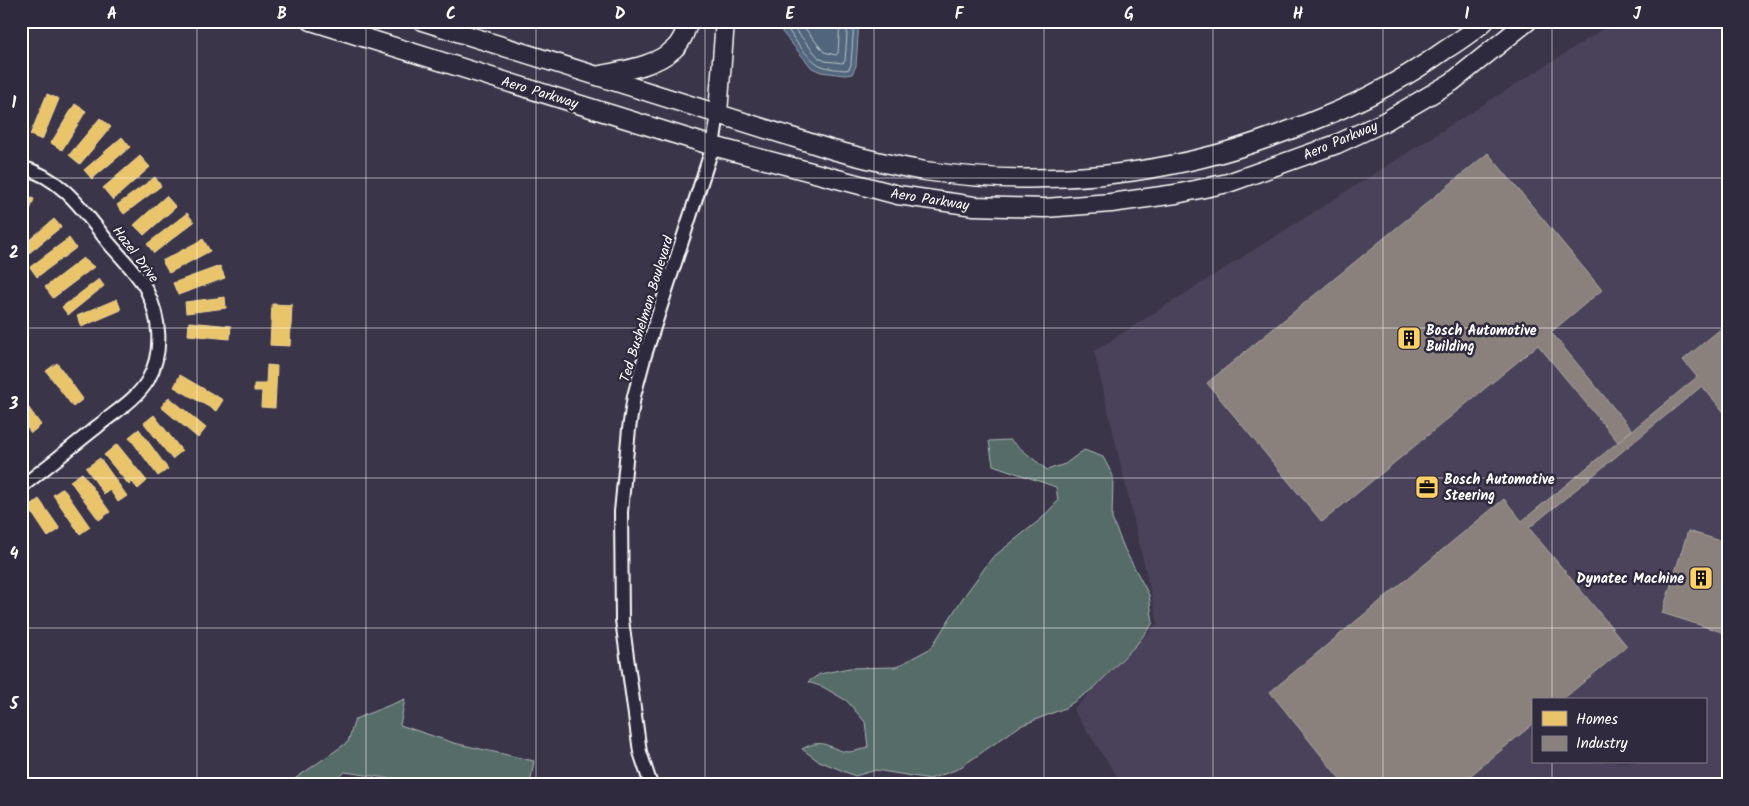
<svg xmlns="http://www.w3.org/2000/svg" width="1749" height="806" viewBox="0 0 1749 806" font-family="Kalam,sans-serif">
  <rect width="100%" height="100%" fill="#3b354a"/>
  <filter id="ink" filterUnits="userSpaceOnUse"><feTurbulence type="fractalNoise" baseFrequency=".02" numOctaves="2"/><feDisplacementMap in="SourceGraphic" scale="10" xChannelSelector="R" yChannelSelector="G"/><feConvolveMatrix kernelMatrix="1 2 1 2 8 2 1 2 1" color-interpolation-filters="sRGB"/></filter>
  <g filter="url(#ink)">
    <path fill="#49425a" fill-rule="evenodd" d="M1616,21H1728V785H1123L1073,710L1158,623L1094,351ZM1533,700H1705V762H1533Z"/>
    <path fill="#566c67" stroke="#aab6b3" d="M1010,440L1047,470L1065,464L1084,450L1103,457L1113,476L1112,519L1125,550L1149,595L1153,623L1137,644L1094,688L1065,708L1020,726L958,769L930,779L876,770L855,776L817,760L802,749C825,736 829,750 848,752C854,752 863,749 868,747L865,722L847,701L823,687L808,682L820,674L849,668L896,667L931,648L962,599L992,558L1041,519L1058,501L1056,487L993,465L989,441Z
      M405,699L400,725L454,743L534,761L530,785H434L345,772L330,785H286L348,742L355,719Z"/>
    <path fill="#51667c" stroke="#97a3b0" d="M779,21H859L856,66L852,74L845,75L821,72L812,68L782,32Z"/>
    <path fill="#e9c46a" stroke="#f0d697" d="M21,94L30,95L21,133Z
      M47,94L59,99L42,140L30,135Z
      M75,104L86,111L62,150L51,143Z
      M100,118L111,127L80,164L69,155Z
      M122,137L130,147L92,179L84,170Z
      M140,156L150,167L113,200L103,188Z
      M155,177L161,186L124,214L117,205Z
      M24,195L34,199L21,234V201Z
      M166,196L176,207L144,235L134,225Z
      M187,213L194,222L154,253L147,244Z
      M54,219L61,227L23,258L21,256V247Z
      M69,238L76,248L37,277L30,267Z
      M203,239L210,251L169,273L162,261Z
      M83,258L94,267L53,298L45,287Z
      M220,266L225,278L178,295L173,283Z
      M99,279L104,286L68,315L62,307Z
      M225,297L226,308L186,313L185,302Z
      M117,299L121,310L81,327L77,316Z
      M272,304L292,305L290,346L270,345Z
      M189,322L231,326L230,339L188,335Z
      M57,363L83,399L73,407L46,371Z
      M267,365L277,366L275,408L261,407L262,391H254V384H266Z
      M180,375L223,400L216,411L174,387Z
      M21,397L41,425L31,433L21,420Z
      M169,397L206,428L198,438L161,407Z
      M154,415L182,451L172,459L144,423Z
      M139,429L168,469L158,476L129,437Z
      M117,444L147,481L138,489L132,482L129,485L104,455Z
      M100,458L127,496L118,502L110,490L104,494L86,468Z
      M82,473L110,512L99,520L70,481Z
      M63,488L90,527L80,534L53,495Z
      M39,499L60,529L48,537L28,507Z"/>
    <path fill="#8a817c" stroke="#ada7a3" d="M1488,153L1602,290L1551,332L1632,430L1618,442L1538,345L1322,522L1207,383Z
      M1728,323V417L1702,386L1529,528L1627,646L1562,700H1533V724L1459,785H1345L1270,692L1504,499L1522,521L1697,377L1683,360Z
      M1688,531L1728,543V634L1662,613Z"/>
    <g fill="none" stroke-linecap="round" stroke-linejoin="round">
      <path stroke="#b9c2cb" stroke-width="1" d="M784,21C788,33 810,62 822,66C829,69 838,69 845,70L849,69L851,65L854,21
        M791,21L793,27L819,58L825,61L843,63L845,61L848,21
        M799,21L824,52L836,55L838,53L840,21"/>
      <g stroke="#fff" stroke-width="16">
        <path id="street" d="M21,167C63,178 83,210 108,242C119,255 138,274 146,289C160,317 164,351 148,380C137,399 115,412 98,426C73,446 47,467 21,487
          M651,785L640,752L622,620L621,512L629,429L634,396L645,355L713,146L718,113"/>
      </g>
      <g stroke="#fff" stroke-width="21">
        <path id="secondary" d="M311,21L713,146L898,195L974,206L1045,208L1111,203L1176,194L1228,183L1337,144L1384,122L1452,82L1528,21
          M422,21L833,150C863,158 894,166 925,171C1015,184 1114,180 1202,158C1244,148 1284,133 1323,117C1367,99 1407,77 1445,50C1459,41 1473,32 1485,21
          M597,76C623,70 654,67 674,49C682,42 686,30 689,21
          M718,113L725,21"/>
      </g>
      <use href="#street" stroke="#2f2a3d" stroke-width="12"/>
      <use href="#secondary" stroke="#2f2a3d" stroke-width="18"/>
    </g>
  </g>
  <path fill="none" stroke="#fff" stroke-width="1" stroke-opacity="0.55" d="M197,21V785M366,21V785M536,21V785M705,21V785M874,21V785M1044,21V785M1213,21V785M1383,21V785M1552,21V700M21,178H1728M21,328H1728M21,478H1728M21,628H1728M1552,762V785"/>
  <defs>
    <g id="building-square" transform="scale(1.25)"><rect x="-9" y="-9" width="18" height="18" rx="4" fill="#ffd166" stroke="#2f2a3d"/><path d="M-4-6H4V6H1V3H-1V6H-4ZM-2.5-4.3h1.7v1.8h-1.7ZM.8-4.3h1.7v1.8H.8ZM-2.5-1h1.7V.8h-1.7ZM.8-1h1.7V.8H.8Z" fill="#111"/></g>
    <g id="office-square" transform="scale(1.25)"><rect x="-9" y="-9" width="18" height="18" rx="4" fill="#ffd166" stroke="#2f2a3d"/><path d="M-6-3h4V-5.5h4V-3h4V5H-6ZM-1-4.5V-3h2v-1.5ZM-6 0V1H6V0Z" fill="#111"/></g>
  </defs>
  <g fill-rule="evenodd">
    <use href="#building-square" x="1409" y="338"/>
    <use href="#office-square" x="1427" y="487"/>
    <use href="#building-square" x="1701" y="578"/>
  </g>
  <g text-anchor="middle" stroke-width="5" stroke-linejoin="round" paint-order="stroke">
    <g font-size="14" fill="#fff" stroke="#2f2a3d">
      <text transform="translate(540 92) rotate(17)" y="5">Aero Parkway</text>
      <text transform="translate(1340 140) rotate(-23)" y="5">Aero Parkway</text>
      <text transform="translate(930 199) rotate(9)" y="5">Aero Parkway</text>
      <text transform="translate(136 254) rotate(53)" y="5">Hazel Drive</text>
      <text transform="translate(646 309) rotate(-73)" y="5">Ted Bushelman Boulevard</text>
    </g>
    <g font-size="14" font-weight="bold" fill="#fff" stroke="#2f2a3d" text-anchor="start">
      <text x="1426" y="335">Bosch Automotive<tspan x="1426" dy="16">Building</tspan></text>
      <text x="1444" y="484">Bosch Automotive<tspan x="1444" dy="16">Steering</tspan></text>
      <text x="1684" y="583" text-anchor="end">Dynatec Machine</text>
    </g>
  </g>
  <rect width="1749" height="806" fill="none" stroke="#2f2a3d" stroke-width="55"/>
  <rect x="1532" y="698" width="175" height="65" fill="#2f2a3d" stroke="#827f8b"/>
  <rect x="1542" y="711" width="25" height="15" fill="#e9c46a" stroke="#827f8b"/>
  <text x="1576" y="724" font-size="15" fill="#ffffff">Homes</text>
  <rect x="1542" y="736" width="25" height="15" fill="#8a817c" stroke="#827f8b"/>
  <text x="1576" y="748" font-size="15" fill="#ffffff">Industry</text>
  <rect x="28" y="28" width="1694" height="750" fill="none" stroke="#fff" stroke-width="2"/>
  <g font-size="16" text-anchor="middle" font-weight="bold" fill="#fff">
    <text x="112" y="19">A</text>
    <text x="282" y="19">B</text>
    <text x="451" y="19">C</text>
    <text x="620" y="19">D</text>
    <text x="790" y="19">E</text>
    <text x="959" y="19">F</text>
    <text x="1129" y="19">G</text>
    <text x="1298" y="19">H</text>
    <text x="1467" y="19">I</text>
    <text x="1637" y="19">J</text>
    <text x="14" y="108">1</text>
    <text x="14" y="258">2</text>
    <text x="14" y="409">3</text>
    <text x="14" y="559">4</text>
    <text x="14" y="709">5</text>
  </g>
</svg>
